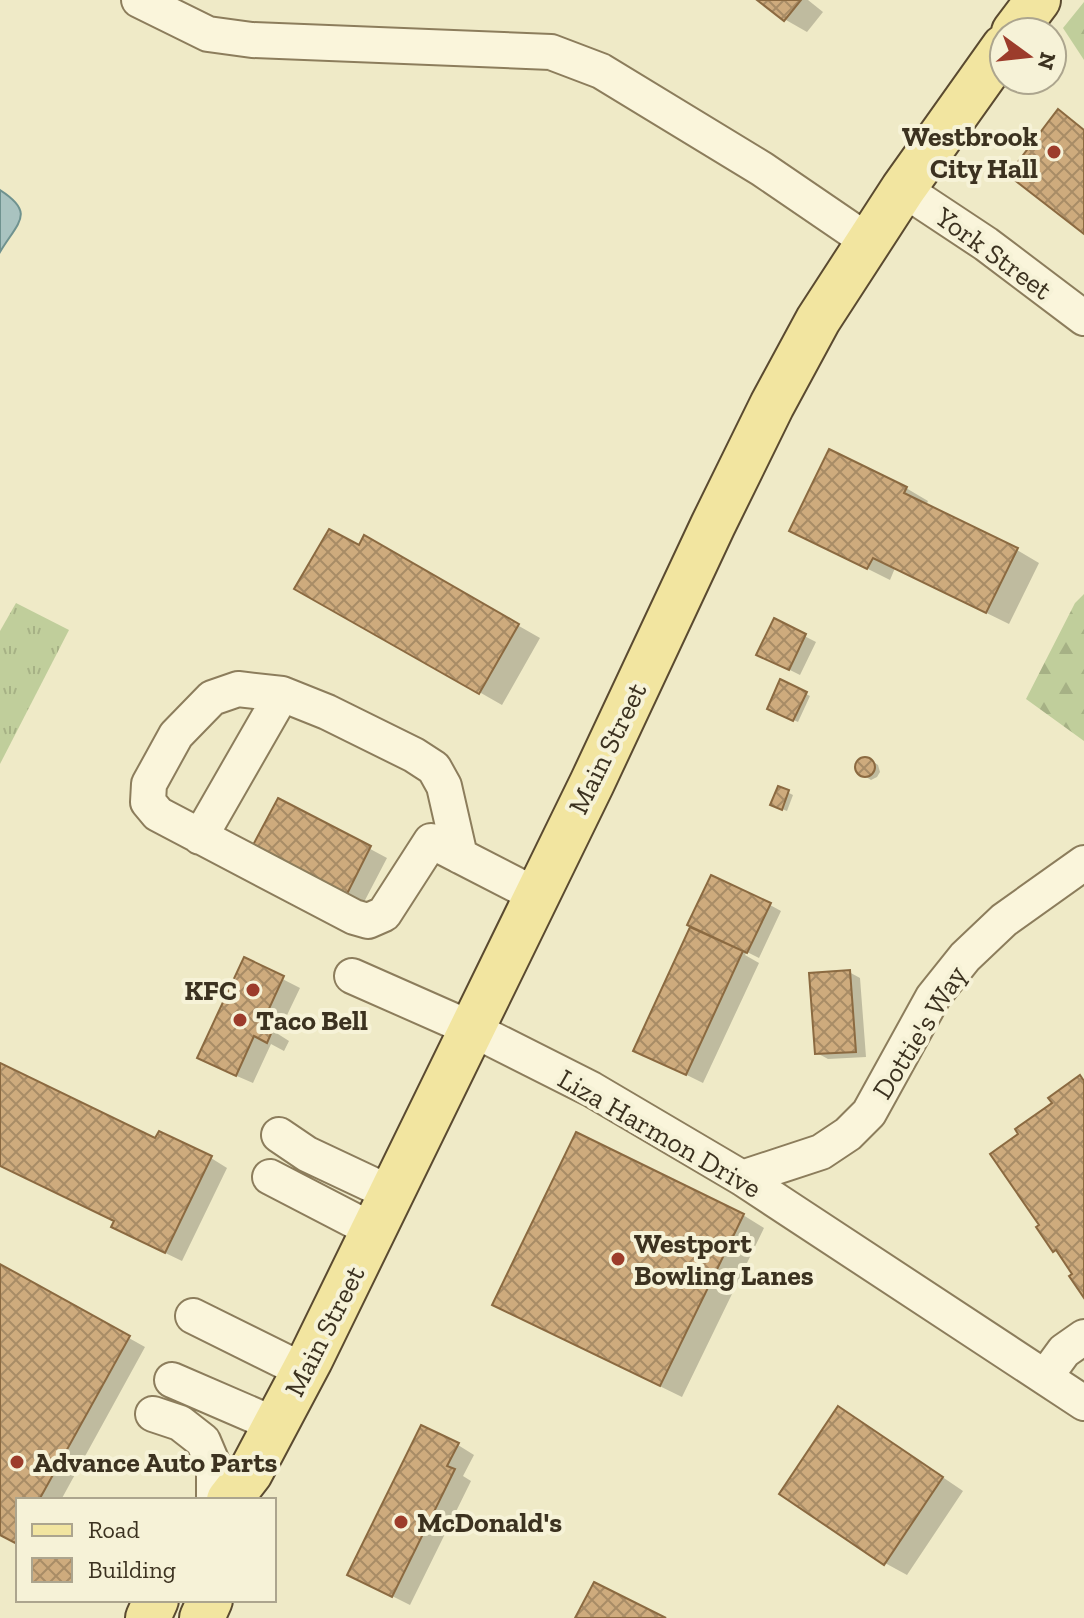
<svg xmlns="http://www.w3.org/2000/svg" width="1084" height="1618" viewBox="0 0 1084 1618" font-family="'Zilla Slab',serif">
  <defs>
    <pattern id="forest-firs" width="22" height="20" patternUnits="userSpaceOnUse" patternTransform="scale(2)"><rect width="22" height="20" fill="#c0ce9b"/><path d="M5 1l3.5 6h-7zM16 11l3.5 6h-7z" fill="#a6b185"/></pattern>
    <pattern id="park-tufts" width="24" height="20" patternUnits="userSpaceOnUse" patternTransform="scale(2)"><rect width="24" height="20" fill="#c0ce9b"/><path d="M3 7l-1-3M5 7V3M7 7l1-3M15 17l-1-3M17 17v-4M19 17l1-3" fill="none" stroke="#a6b185"/></pattern>
    <pattern id="building-cross-hatch" width="8" height="8" patternUnits="userSpaceOnUse" patternTransform="scale(2)"><rect width="8" height="8" fill="#ceab7d"/><path d="M0 0l8 8M0 8l8-8" fill="none" stroke="#a88c66"/></pattern>
  </defs>
  <rect width="100%" height="100%" fill="#efeac7"/>
  <path fill="url(#forest-firs)" d="M1084,2V60L1063,28Z
    M1084,594V741L1026,699L1075,603Z"/>
  <path fill="url(#park-tufts)" d="M16,603L69,630L0,764V631Z"/>
  <path fill="#a9c3c0" stroke="#6f928f" stroke-width="2" d="M0,190C36,213 18,222 0,252Z"/>
  <path fill="#0003" d="M760,0H808L823,12L807,32L786,20Z
    M906,488L928,501L926,506L1017,550L1039,563L1009,624L895,568L890,580L792,531Z
    M365,538L540,638L502,705L297,588L360,548Z
    M775,621L816,642L800,675L770,660Z
    M806,694L810,696L798,722L774,711Z
    M867,758L878,765L880,772L877,777L871,780L858,772L857,765L861,759Z
    M779,788L793,795L787,811L777,807Z
    M279,800L387,858L363,904L271,856Z
    M770,905L781,911L759,958L747,952L745,955L759,963L703,1083L636,1050L693,926Z
    M245,960L300,988L278,1034L289,1041L284,1051L271,1044L253,1083L216,1067Z
    M849,972L860,978L866,1057L828,1059L817,1053Z
    M0,1065L156,1141L211,1158L227,1168L182,1261L130,1236L116,1221L0,1165Z
    M743,1215L764,1228L682,1397L516,1316Z
    M0,1266L145,1347L61,1500H18V1543L0,1533Z
    M860,1421L963,1491L907,1575L885,1563Z
    M458,1445L474,1455L463,1476L471,1481L410,1605L366,1583Z"/>
  <path fill="url(#building-cross-hatch)" stroke="#8b6a41" stroke-width="2" d="M757,0H801L784,21Z
    M1058,109L1084,130V234L1008,175Z
    M829,449L907,487L904,493L1018,548L986,613L873,558L867,569L789,531Z
    M329,529L359,545L364,535L519,624L479,694L294,589Z
    M774,618L806,634L789,670L756,655Z
    M780,679L807,692L793,721L767,709Z
    M855 767a10 10 0 1 1 20 0a10 10 0 1 1-20 0Z
    M778,786L789,790L782,810L770,805Z
    M278,798L371,846L346,896L252,847Z
    M711,875L771,903L747,953L687,925Z
    M690,927L743,951L686,1075L633,1051Z
    M244,957L284,976L262,1024L273,1029L267,1043L254,1036L236,1076L197,1058Z
    M850,970L856,1052L815,1054L809,973Z
    M0,1063L155,1138L159,1131L212,1156L165,1253L111,1227L114,1221L0,1166Z
    M1080,1075L1084,1081V1298L1069,1276L1072,1274L1056,1250L1053,1252L1036,1227L1039,1225L990,1154L1018,1134L1015,1129L1052,1103L1048,1098Z
    M576,1132L744,1214L660,1386L492,1305Z
    M0,1264L130,1336L39,1500H18V1538L15,1543L0,1535Z
    M838,1406L943,1477L884,1565L779,1494Z
    M421,1425L459,1443L447,1466L455,1469L392,1597L347,1575Z
    M594,1582L666,1618H575Z"/>
  <g fill="none" stroke-linecap="round" stroke-linejoin="round">
    <g stroke="#8c7d5c" stroke-width="38">
      <path id="minor" d="M139,0L208,34L252,40L551,52L601,71L762,169L869,242
        M903,189L986,244L1084,318
        M200,837L282,694
        M460,856L444,786L434,768L414,755L327,712L282,694L238,689L212,698L176,735L149,784L148,802L158,814L354,917L368,921L384,914L431,841L536,895
        M352,976L472,1029L591,1089L742,1178L1084,1403
        M279,1135L307,1154L392,1194
        M270,1177L374,1231
        M742,1178L821,1152L848,1134L869,1113L933,997L965,957L1004,920L1084,863
        M193,1316L304,1371
        M1045,1377L1064,1351L1084,1337
        M172,1380L276,1425
        M153,1414L180,1423L203,1441L214,1467V1500"/>
    </g>
    <g stroke="#5a4a30" stroke-width="48">
      <path id="major" d="M1014,32L1038,0
        M229,1500L250,1473L310,1360L592,783L713,525L772,405L818,320L903,189L1004,47
        M148,1618L156,1600
        M202,1618L210,1600"/>
    </g>
    <use href="#minor" stroke="#faf5db" stroke-width="34"/>
    <use href="#major" stroke="#f2e5a0" stroke-width="44"/>
  </g>
  <g fill="#9c3c2b" stroke="#f6f2d7" stroke-width="3">
    <circle cx="1054" cy="152" r="8"/>
    <circle cx="253" cy="990" r="8"/>
    <circle cx="240" cy="1020" r="8"/>
    <circle cx="618" cy="1259" r="8"/>
    <circle cx="17" cy="1462" r="8"/>
    <circle cx="401" cy="1522" r="8"/>
  </g>
  <g text-anchor="middle" stroke-width="8" stroke-linejoin="round" paint-order="stroke">
    <g font-size="28" font-weight="bold" fill="#3c3220" stroke="#f6f2d7" text-anchor="start">
      <text x="1038" y="146" text-anchor="end">Westbrook<tspan x="1038" dy="32">City Hall</tspan></text>
      <text x="237" y="1000" text-anchor="end">KFC</text>
      <text x="256" y="1030">Taco Bell</text>
      <text x="634" y="1253">Westport<tspan x="634" dy="32">Bowling Lanes</tspan></text>
      <text x="33" y="1472">Advance Auto Parts</text>
      <text x="417" y="1532">McDonald's</text>
    </g>
    <g font-size="28" fill="#3c3220" stroke="#f6f2d7">
      <text transform="translate(994 253) rotate(36)" y="10">York Street</text>
      <text transform="translate(607 748) rotate(-64)" y="10">Main Street</text>
      <text transform="translate(919 1032) rotate(-58)" y="10">Dottie's Way</text>
      <text transform="translate(660 1133) rotate(30)" y="10">Liza Harmon Drive</text>
      <text transform="translate(324 1331) rotate(-63)" y="10">Main Street</text>
    </g>
  </g>
  <rect x="16" y="1498" width="260" height="104" fill="#f6f2d7" stroke="#aca58e" stroke-width="2"/>
  <rect x="32" y="1524" width="40" height="12" fill="#f2e5a0" stroke="#aca58e" stroke-width="2"/>
  <text x="88" y="1538" font-size="24" fill="#3c3220">Road</text>
  <rect x="32" y="1558" width="40" height="24" fill="url(#building-cross-hatch)" stroke="#aca58e" stroke-width="2"/>
  <text x="88" y="1578" font-size="24" fill="#3c3220">Building</text>
  <g transform="translate(1028 56) rotate(105)"><circle r="38" fill="#f6f2d7" stroke="#aca58e" stroke-width="2"/>
  <path d="M0-6L14 30L0 20L-14 30Z" fill="#9c3c2b"/>
  <text y="-12" font-size="22" font-weight="bold" text-anchor="middle" fill="#3c3220">N</text>
  </g>
</svg>
